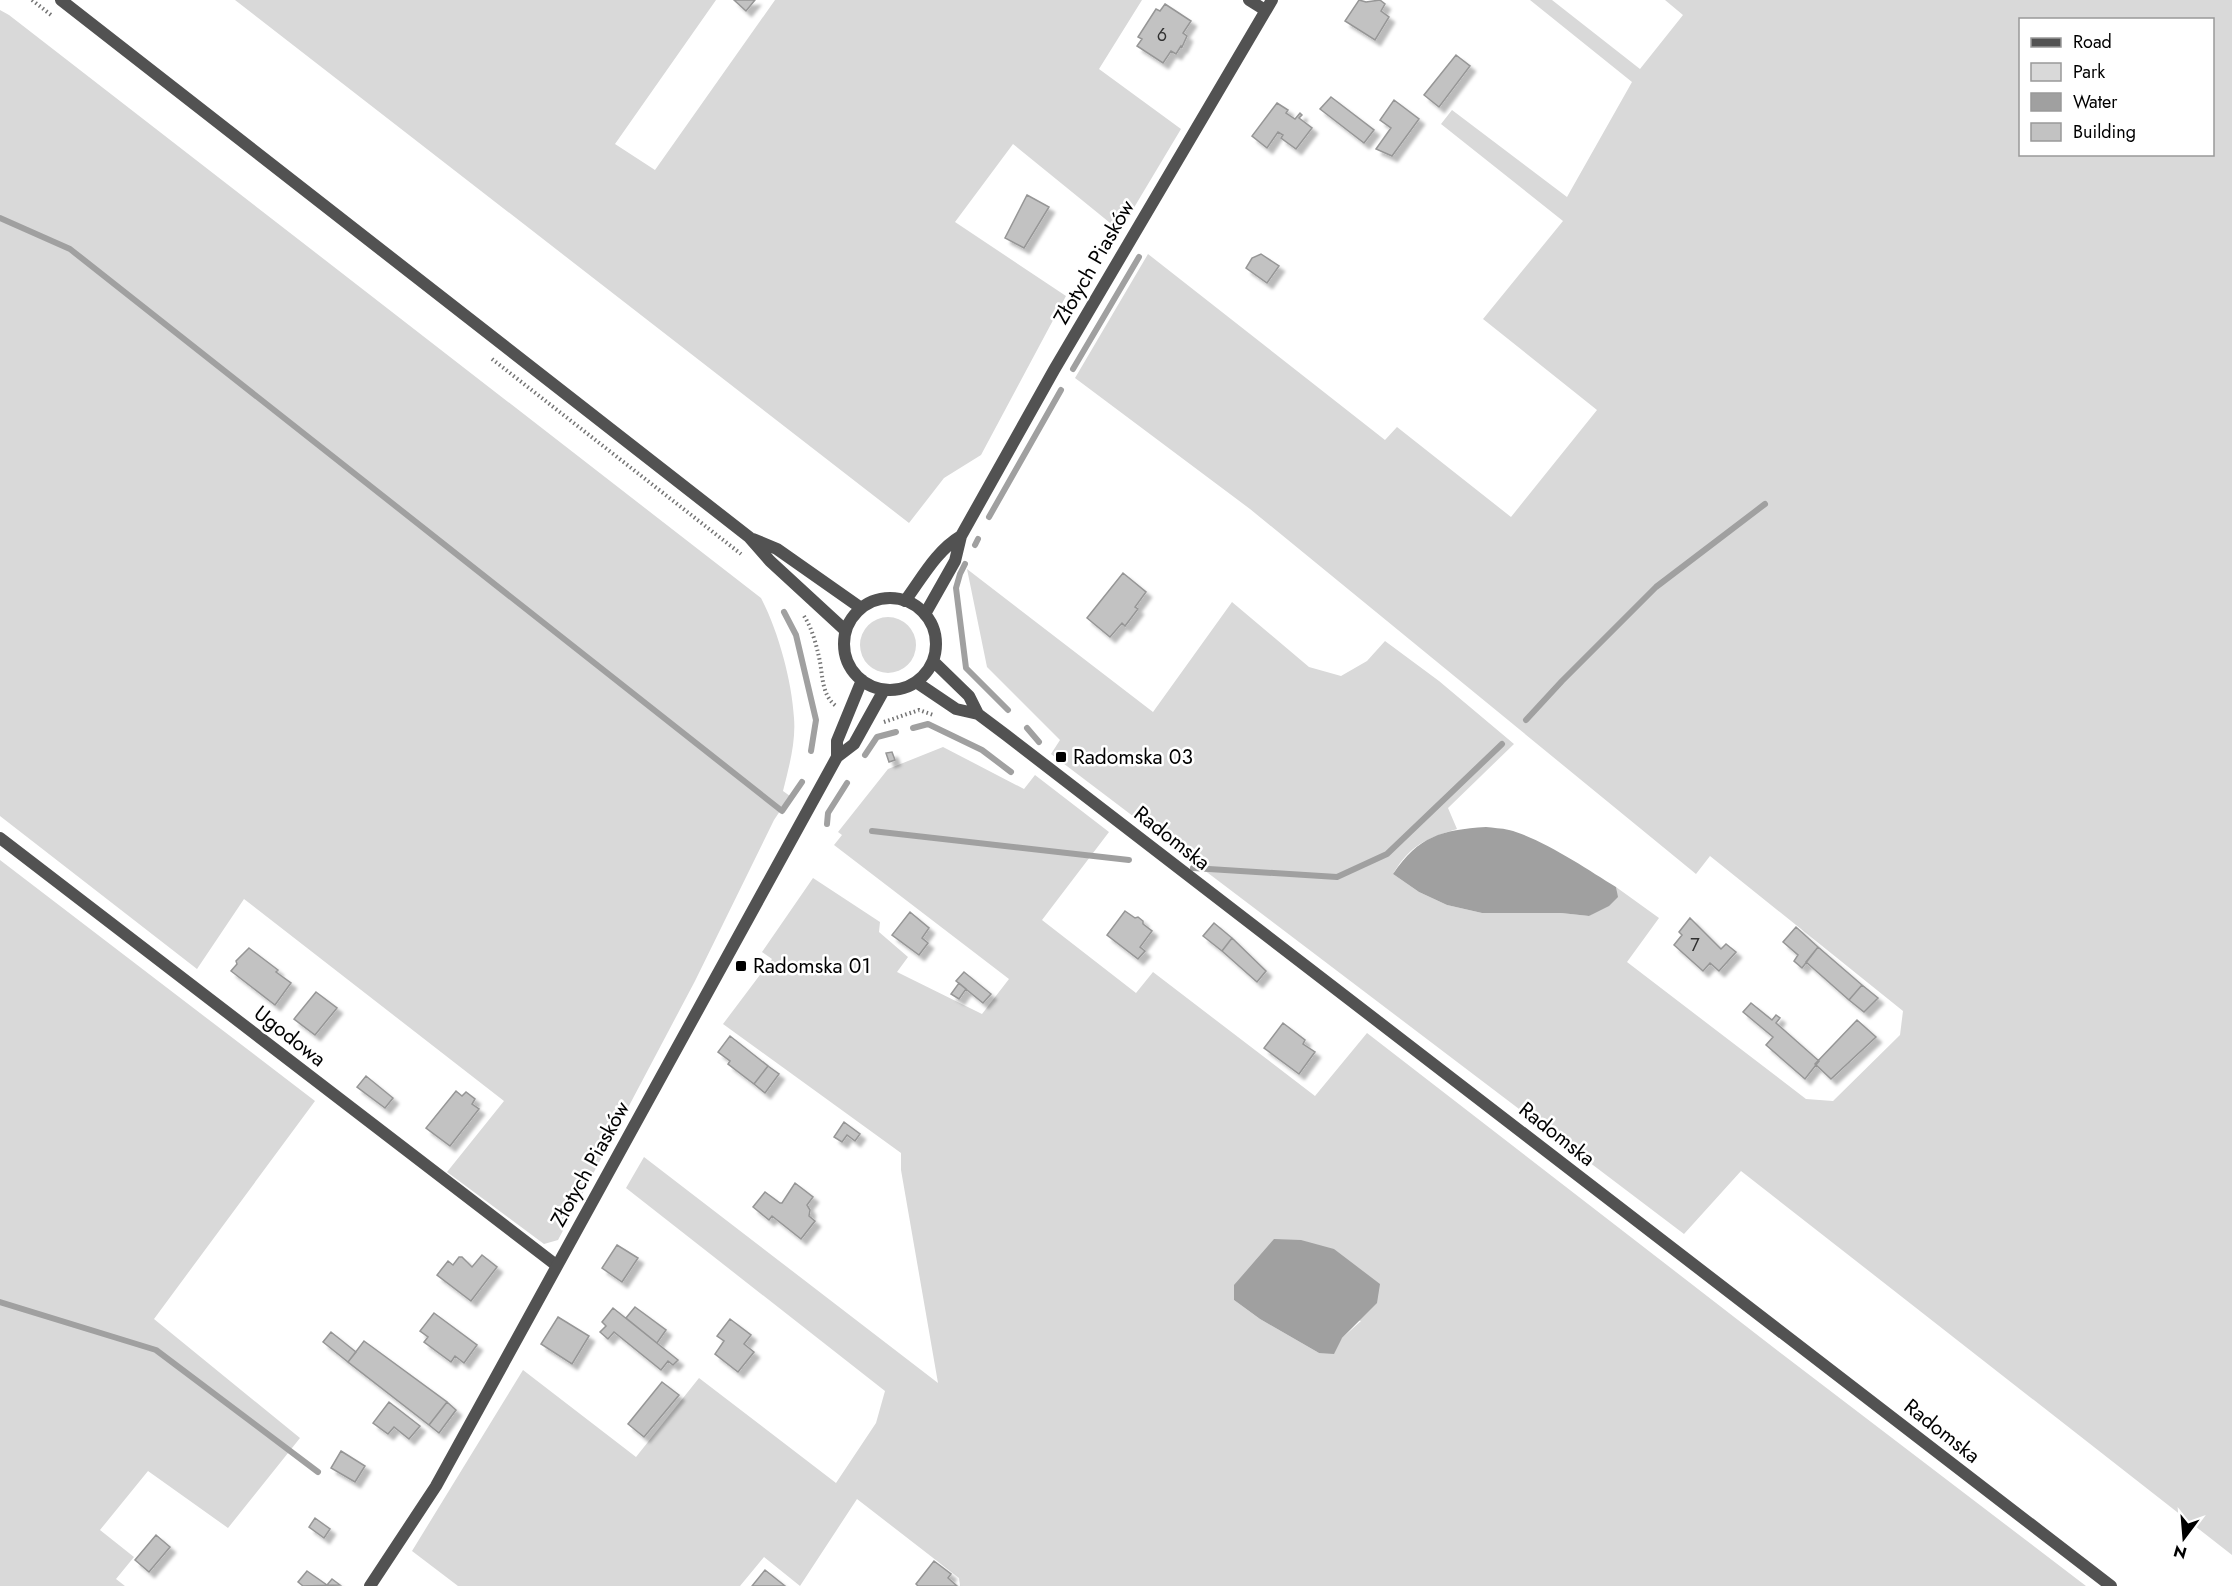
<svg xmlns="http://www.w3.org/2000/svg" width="2232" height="1586" viewBox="0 0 2232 1586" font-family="Jost,sans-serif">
  <defs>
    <filter id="shadow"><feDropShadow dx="5.5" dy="5.5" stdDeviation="1.5" flood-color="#0004"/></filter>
  </defs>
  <rect width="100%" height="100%" fill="#fff"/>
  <path fill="#d9d9d9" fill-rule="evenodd" d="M235,0H716L615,144L655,170L775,0H1142L1099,69L1181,129L1120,231L1013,144L955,222L1066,296L981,455L944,478L909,523Z
    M1530,0H1552L1640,69L1683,15L1665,0H2232V1555L1741,1171L1684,1234L1051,754L1060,740L987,667L967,569L1153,712L1232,602L1309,667L1341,676L1367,661L1385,641L1439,681L1514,744L1448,808L1457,829C1426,839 1411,844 1393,874L1419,892L1447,905L1482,913H1561L1589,916L1617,897L1616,887L1659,918L1627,962L1806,1099L1833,1101L1900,1035L1903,1011L1710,856L1696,874L1250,509L1075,378L1148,254L1385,440L1397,427L1511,517L1597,410L1483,319L1563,221L1441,124L1452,110L1567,197L1632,82ZM2020,20H2212V154H2020Z
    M0,10L9,15L761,598C778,630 792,681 794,718C796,742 789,767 783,791L790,796L774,820L695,981L558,1240L544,1244L447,1172L504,1101L244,899L197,969L0,816Z
    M860 645a28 28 0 1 1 56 0a28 28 0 1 1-56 0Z
    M943,747L1024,789L1035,775L1109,832L1042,920L1136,993L1153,972L1315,1096L1367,1033L1782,1354L2086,1586H960L959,1578L857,1499L800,1586L764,1557L740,1586H458L412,1551L523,1370L636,1457L699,1378L836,1483L876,1423L885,1391L626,1188L644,1157L938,1383L901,1170V1153L723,1024L772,959L762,952L813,878L880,922L879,932L908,957L897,972L982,1014L1009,979L834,845L842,835L838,832L888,769ZM1234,1285L1361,1321L1342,1338L1319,1353L1260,1319L1234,1300Z
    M0,860L315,1101L154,1319L300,1438L228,1528L148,1471L100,1530L134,1557L116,1579L125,1586H0Z"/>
  <path fill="#a0a0a0" d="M1486,827C1493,828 1501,828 1509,830C1541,838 1587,869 1616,887L1618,897L1609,906L1589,916L1561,913H1482L1447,905L1419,892L1393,874C1419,836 1441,830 1486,827Z
    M1274,1239L1301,1240L1334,1249L1380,1284L1377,1303L1342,1338L1334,1354L1319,1353L1260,1319L1234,1300V1285Z"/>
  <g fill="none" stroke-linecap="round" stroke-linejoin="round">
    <path stroke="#a0a0a0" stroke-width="6" d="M0,218L70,249L782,811L802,782
      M1073,369L1139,257
      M989,517L1061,390
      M975,545L978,539
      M965,564L960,574L956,588L966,668L1008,710
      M784,612L796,635L816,720L811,751
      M1526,720L1562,681L1656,587L1765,504
      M913,728L928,724L982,750L1011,772
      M1027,728L1039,742
      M865,755L877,737L896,732
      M827,824L828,813L847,783
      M872,831L1129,860
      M1193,868L1337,877L1387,854L1502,744
      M0,1302L156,1350L318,1472"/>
  </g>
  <path fill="#c2c2c2" stroke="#969696" stroke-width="1.5" filter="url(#shadow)" d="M734,0H755L746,11Z
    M1359,0L1366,2L1380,0L1385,4L1381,11L1389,17L1375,40L1345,21Z
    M1165,4L1191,21L1183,33L1187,36L1182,47L1181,46L1176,54L1171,51L1163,63L1137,46L1142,39L1138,37L1156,9L1160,11Z
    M1456,55L1470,66L1439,107L1424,95Z
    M1331,97L1374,130L1364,143L1320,109Z
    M1394,100L1419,119L1392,156L1376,149L1391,128L1380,120Z
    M1277,103L1288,110L1286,113L1295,119L1300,113L1302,115L1299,118L1312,128L1296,149L1281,138L1283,135L1278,132L1267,148L1252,136Z
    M1027,195L1049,207L1024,248L1005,238Z
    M1261,254L1279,266L1267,283L1246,268L1252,258Z
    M1123,573L1146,592L1135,607L1138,609L1125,626L1122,623L1110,637L1087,618Z
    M892,752L895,760L889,762L886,753Z
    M1125,911L1135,918L1138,917L1143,921V924L1152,931L1140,947L1145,951L1138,959L1107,935Z
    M910,912L929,928L922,938L928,943L919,955L892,935Z
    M1690,918L1721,949L1726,944L1736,952L1719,971L1710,963L1703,971L1674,945L1682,935L1679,932Z
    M1214,923L1232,938L1222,951L1203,936Z
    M1796,927L1818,947L1802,968L1794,961L1798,955L1783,942Z
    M1232,938L1266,971L1257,982L1222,951Z
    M1818,947L1862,985L1849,1000L1806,962Z
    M249,948L278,970L276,972L291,983L275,1005L231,971L237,964L236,961Z
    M964,972L991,994L983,1003L956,981Z
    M959,983L966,989L959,999L951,994Z
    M1862,985L1878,998L1864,1012L1849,1000Z
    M316,992L337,1008L315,1035L294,1019Z
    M1751,1003L1772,1020L1776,1015L1780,1018L1776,1023L1819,1061L1805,1079L1766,1045L1773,1037L1743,1012Z
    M1857,1020L1876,1037L1831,1079L1815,1064Z
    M1283,1023L1305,1040L1303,1044L1315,1052L1299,1074L1264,1048Z
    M730,1036L768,1066L754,1084L728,1064L730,1061L718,1052Z
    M768,1066L779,1074L765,1093L754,1084Z
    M366,1076L393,1098L385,1108L357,1087Z
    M456,1091L462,1096L466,1092L475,1099L472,1104L479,1109L450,1146L426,1128Z
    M844,1122L860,1134L855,1141L847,1135L842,1142L834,1137Z
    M795,1183L813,1197L807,1205L810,1210L809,1216L815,1221L801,1239L772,1216L769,1220L753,1207L765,1192L780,1203H782Z
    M617,1245L638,1258L622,1282L602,1268Z
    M482,1255L497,1267L471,1301L437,1275L448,1261L453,1265L459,1257H462L472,1267Z
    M635,1307L666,1330L657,1343L626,1318Z
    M613,1308L678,1360L673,1365L668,1361L661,1370L614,1332L608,1339L600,1332L606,1326L602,1322Z
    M434,1313L477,1345L464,1363L455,1356L451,1362L424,1342L428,1337L420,1331Z
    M558,1317L589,1336L572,1364L541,1344Z
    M730,1319L751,1335L744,1344L754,1352L738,1372L715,1354L724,1341L717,1336Z
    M331,1332L356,1352L348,1362L323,1342Z
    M364,1341L447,1402L429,1425L348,1362Z
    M662,1382L679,1395L644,1437L628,1424Z
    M389,1402L420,1426L409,1439L394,1427L388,1434L373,1423Z
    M447,1402L456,1410L439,1433L429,1425Z
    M341,1451L365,1466L355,1482L331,1468Z
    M315,1518L330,1529L324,1538L309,1527Z
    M156,1535L170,1547L149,1572L135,1560Z
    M934,1561L951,1574L948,1578L957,1586H918L916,1584Z
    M765,1570L785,1586H752Z
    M307,1571L327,1585L332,1579L340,1585L303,1586L298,1582Z"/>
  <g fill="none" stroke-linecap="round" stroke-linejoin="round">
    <path stroke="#747474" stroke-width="4" stroke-dasharray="1.5 3" stroke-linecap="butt" d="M32,0L51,15
      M492,359L741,554
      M804,616C812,628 816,644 819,657C823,674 821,695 836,706
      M884,722L919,710L933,715"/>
    <path stroke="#525252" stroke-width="12" d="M1249,0L1265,10
      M905,601C922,578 936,551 961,536
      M925,614L955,561L961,536L1054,370L1272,0
      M0,838L556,1265"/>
    <path stroke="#525252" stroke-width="12" d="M61,0L749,537L770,561L846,631
      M753,539L777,549L861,608
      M844 644a46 46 0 1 1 92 0a46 46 0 1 1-92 0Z
      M933,661L969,696L978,714
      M916,682L956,709L978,714L1006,735L2111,1586
      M837,757V741L862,680
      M370,1586L436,1486L837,757L854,744L884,690"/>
  </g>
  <g fill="#000" stroke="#fff" stroke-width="2">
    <rect x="1055" y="751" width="12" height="12" rx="3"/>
    <rect x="735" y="960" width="12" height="12" rx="3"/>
  </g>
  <g text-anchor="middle" stroke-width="5" stroke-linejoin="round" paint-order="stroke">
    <g font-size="18" fill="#303030">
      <text x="1162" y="41">6</text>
      <text x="1695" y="951">7</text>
    </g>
    <g font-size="21" fill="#000" stroke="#fff">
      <text transform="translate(1094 262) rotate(-60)" y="7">Złotych Piasków</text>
      <text transform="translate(1172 838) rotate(38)" y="7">Radomska</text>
      <text transform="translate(290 1036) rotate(38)" y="7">Ugodowa</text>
      <text transform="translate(1557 1134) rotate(38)" y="7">Radomska</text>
      <text transform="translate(590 1164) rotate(-61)" y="7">Złotych Piasków</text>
      <text transform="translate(1942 1431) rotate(38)" y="7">Radomska</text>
    </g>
    <g font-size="21" fill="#000" stroke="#fff" text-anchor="start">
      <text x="1073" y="764">Radomska 03</text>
      <text x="753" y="973">Radomska 01</text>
    </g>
  </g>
  <rect x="2019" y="18" width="195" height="138" fill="#ffffff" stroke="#999999" stroke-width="1.5"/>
  <rect x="2031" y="38" width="30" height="9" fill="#525252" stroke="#999999" stroke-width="1.5"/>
  <text x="2073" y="48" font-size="18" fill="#000000">Road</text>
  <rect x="2031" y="63" width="30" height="18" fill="#d9d9d9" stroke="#999999" stroke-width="1.5"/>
  <text x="2073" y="78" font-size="18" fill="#000000">Park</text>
  <rect x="2031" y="93" width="30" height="18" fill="#a0a0a0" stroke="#999999" stroke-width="1.5"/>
  <text x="2073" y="108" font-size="18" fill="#000000">Water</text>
  <rect x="2031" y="123" width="30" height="18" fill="#c2c2c2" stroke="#999999" stroke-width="1.5"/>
  <text x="2073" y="138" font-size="18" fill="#000000">Building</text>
  <g transform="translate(2184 1538) rotate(196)" stroke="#ffffff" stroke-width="4.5" paint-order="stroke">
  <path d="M0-4.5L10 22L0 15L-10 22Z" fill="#000000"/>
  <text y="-9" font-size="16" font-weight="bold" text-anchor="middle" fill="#000000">N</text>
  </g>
</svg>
